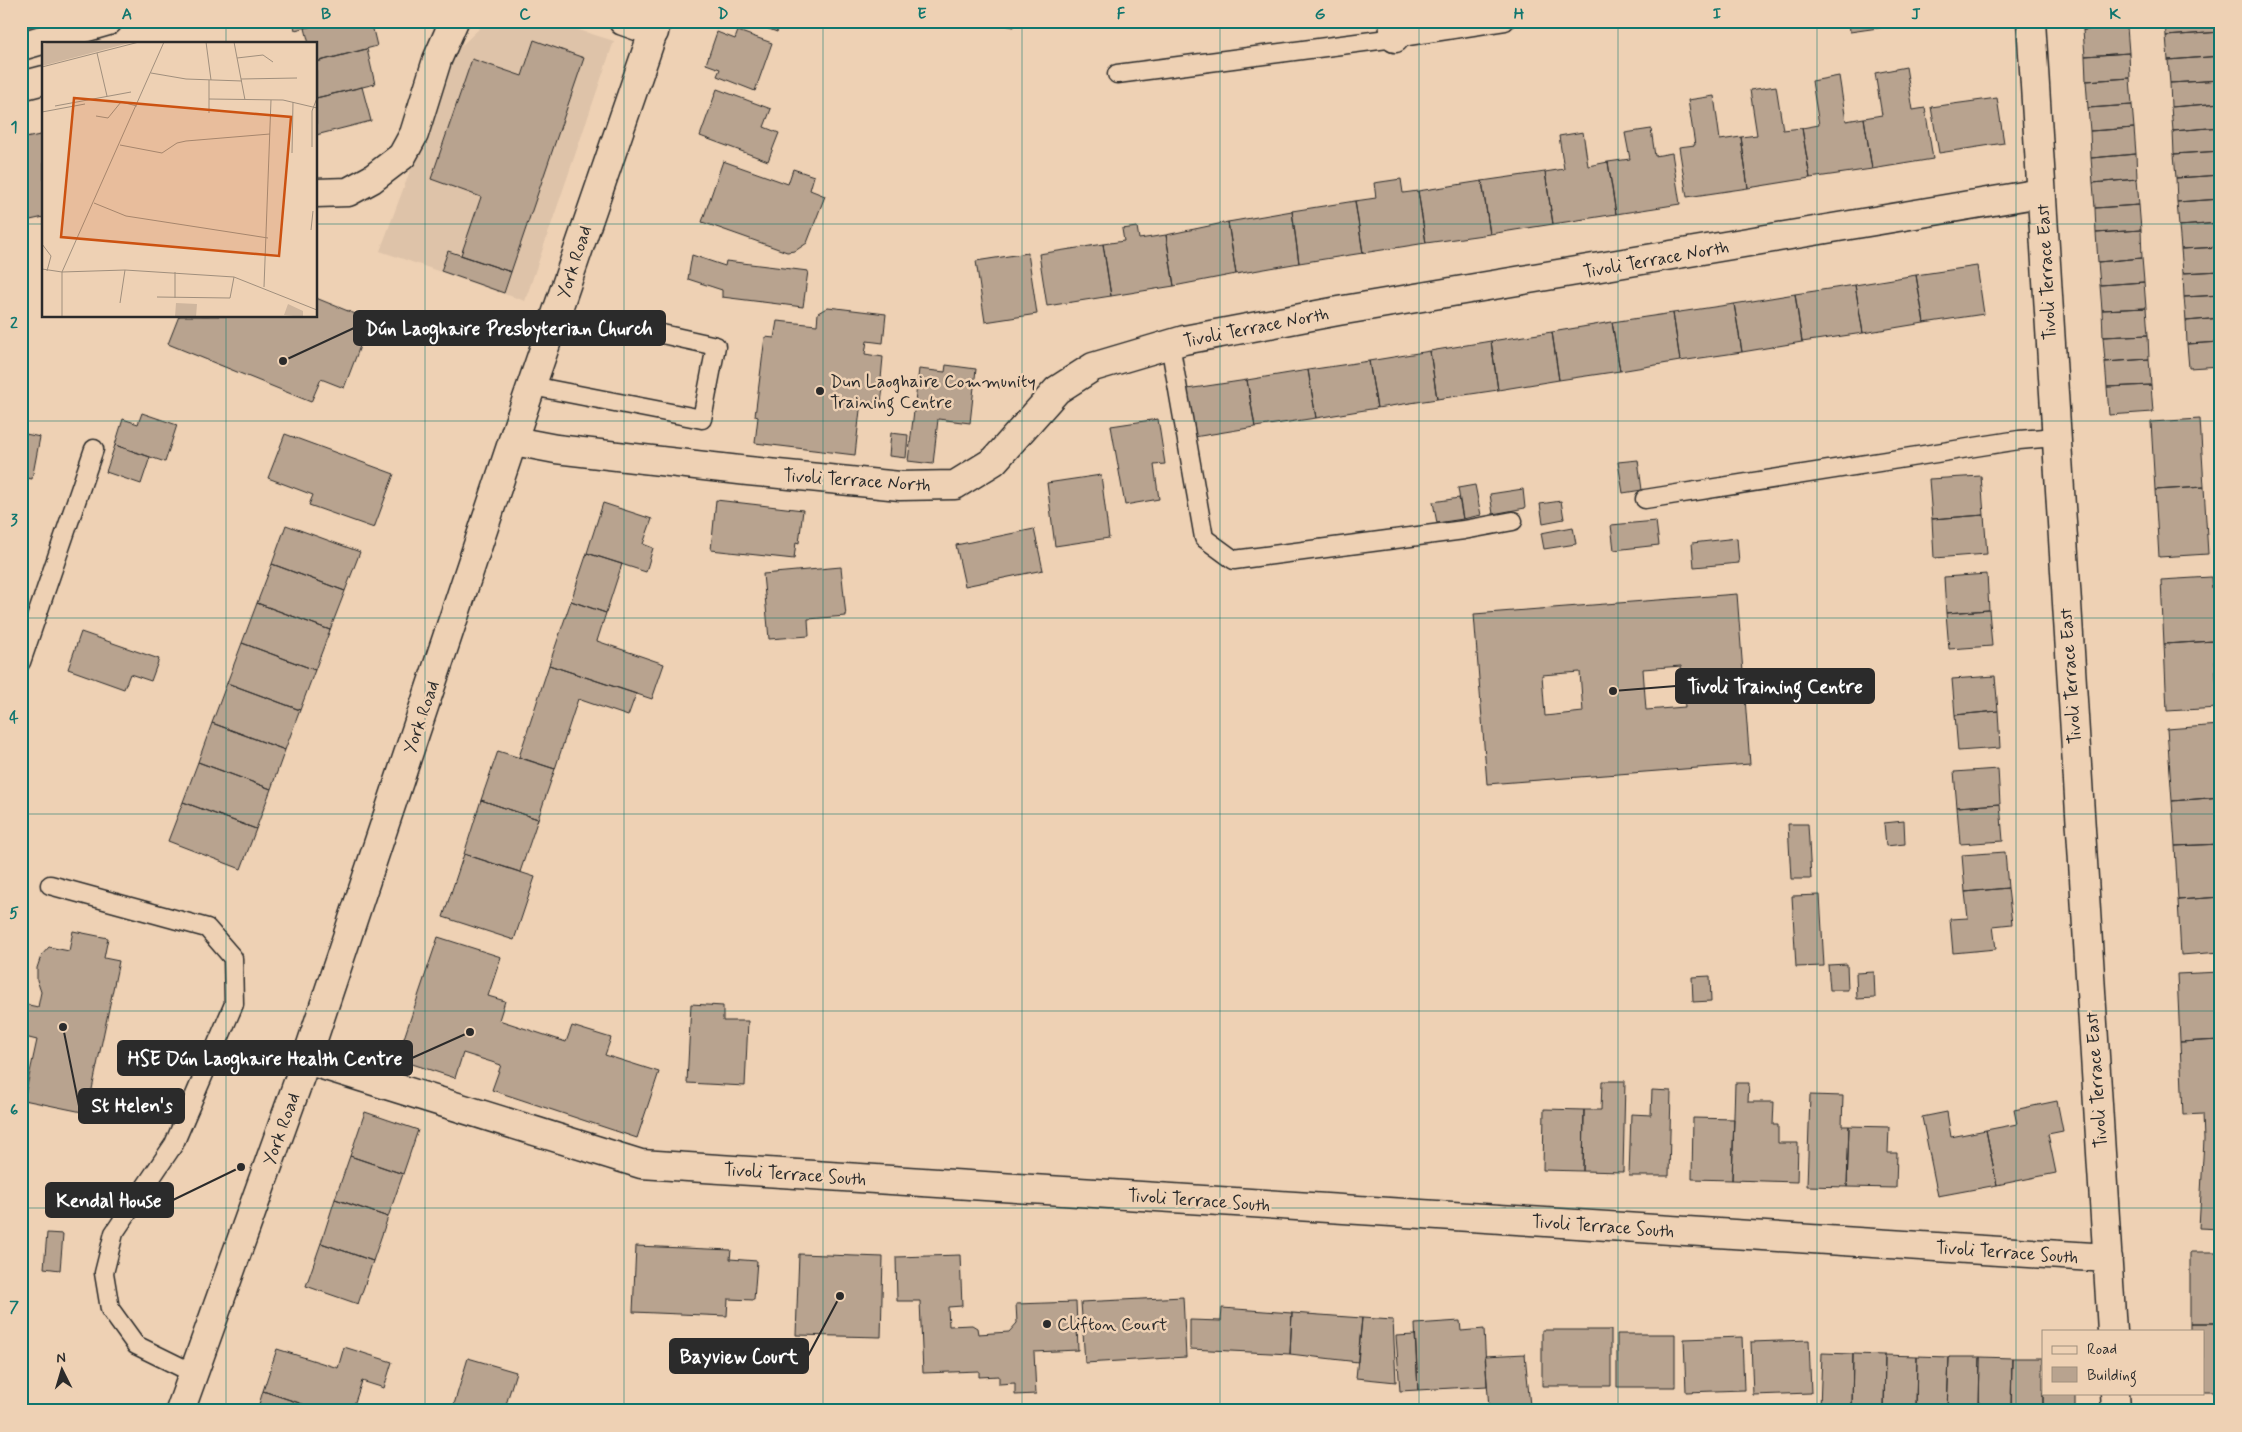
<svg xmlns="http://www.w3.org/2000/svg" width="2242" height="1432" viewBox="0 0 2242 1432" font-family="Mynerve,sans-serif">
  <rect width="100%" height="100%" fill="#eed1b4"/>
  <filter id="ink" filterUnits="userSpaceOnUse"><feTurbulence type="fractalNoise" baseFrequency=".02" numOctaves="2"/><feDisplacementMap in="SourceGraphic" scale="10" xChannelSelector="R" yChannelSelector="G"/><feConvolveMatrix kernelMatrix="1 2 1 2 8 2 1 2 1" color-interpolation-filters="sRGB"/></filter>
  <g filter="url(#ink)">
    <path fill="#dec3a9" d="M487,21H550L614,41L525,301L380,251L454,53Z"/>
    <path fill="#b8a38f" stroke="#2b2b2b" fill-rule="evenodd" d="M21,21H49L50,25L21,33Z
      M293,21H332L295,30Z
      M332,21H371L377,46L316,62V44H309L305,28Z
      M747,21H781L777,32Z
      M985,21H1015L1014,27Z
      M1849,21H1906V24L1850,32Z
      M2082,21H2127V27L2083,30Z
      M2165,21H2221V32L2166,36Z
      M2127,27L2129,53L2085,56L2083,30Z
      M738,31L772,43L755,91L717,76L720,69L706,64L717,32L735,39Z
      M2221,32V56L2168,60L2166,36Z
      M534,40L584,58L511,272L461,255L481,197L431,179L472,59L522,76Z
      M367,49L375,84L316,98V62Z
      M2129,53L2130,78L2086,81L2085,56Z
      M2221,56V80L2170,83L2168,60Z
      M1906,67L1913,110L1925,108L1933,159L1872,169L1864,118L1882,115L1875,73Z
      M1839,76L1846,121L1864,118L1872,169L1810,178L1802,128L1819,125L1812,81Z
      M2130,78L2132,105L2088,108L2086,81Z
      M2221,80V103L2171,107L2170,83Z
      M1776,86L1783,130L1802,128L1810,178L1748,188L1741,137L1757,135L1750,90Z
      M362,87L371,121L316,135V98Z
      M717,89L771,109L764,127L779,133L768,161L700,136Z
      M1714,96L1720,140L1741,137L1748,188L1687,197L1679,147L1695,145L1688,100Z
      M1997,98L2004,143L1939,153L1931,107Z
      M2221,103V127L2173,131L2171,107Z
      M2132,105L2134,128L2090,131L2088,108Z
      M2221,127V151L2174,154L2173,131Z
      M2134,128L2136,154L2091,158L2090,131Z
      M1651,129L1655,156L1672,153L1680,204L1616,214L1608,162L1630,159L1625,133Z
      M1583,132L1588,166L1608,162L1616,214L1553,224L1545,172L1564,169L1559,136Z
      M40,135L44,152V217L21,222V139Z
      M2221,151V175L2176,178L2174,154Z
      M2136,154L2137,179L2093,183L2091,158Z
      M723,161L788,184L793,169L814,176L810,190L825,196L807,243L795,251L787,252L702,222Z
      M1545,172L1553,224L1490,234L1482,181Z
      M2221,175V199L2177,202L2176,178Z
      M1401,179L1403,193L1418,191L1426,243L1363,253L1355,201L1376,198L1374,183Z
      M2137,179L2139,205L2095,208L2093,183Z
      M1482,181L1490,234L1426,243L1418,191Z
      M2221,199V223L2179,226L2177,202Z
      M1355,201L1363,253L1299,263L1292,211Z
      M2139,205L2141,230L2096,233L2095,208Z
      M1292,211L1299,263L1236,274L1228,222Z
      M1228,222L1236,274L1174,286L1166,235Z
      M2221,223V247L2181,249L2179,226Z
      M1137,227L1139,239L1166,235L1174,286L1111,296L1103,244L1124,241L1122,229Z
      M2141,230L2142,258L2098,262L2096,233Z
      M1103,244L1111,296L1047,306L1039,254Z
      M2221,247V271L2183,273L2181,249Z
      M448,251L511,272L504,293L441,271Z
      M1028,253L1037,314L985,322L976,261Z
      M692,255L725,266L726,261L808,271L803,307L722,297V290L688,279Z
      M2142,258L2144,282L2100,285L2098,262Z
      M1977,266L1984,314L1924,323L1916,275Z
      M2221,271V295L2184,297L2183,273Z
      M1916,275L1924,323L1863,333L1855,285Z
      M2144,282L2146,308L2102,310L2100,285Z
      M1855,285L1863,333L1802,342L1795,294Z
      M1795,294L1802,342L1742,352L1734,304Z
      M2221,295V318L2186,321L2184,297Z
      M316,298L370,320L344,388L321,379L311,402L168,344L179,316H316Z
      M1734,304L1742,352L1680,361L1673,313Z
      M828,307L886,314L883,343L867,341L865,354L883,357L881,379L884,380L881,403L861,401L855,455L755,443L758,417L755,416L765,337L774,338L777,321L817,325L818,313Z
      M2146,308L2148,335L2103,337L2102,310Z
      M1673,313L1680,361L1620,371L1612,322Z
      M2221,318V342L2187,344L2186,321Z
      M1612,322L1620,371L1559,380L1552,332Z
      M1552,332L1559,380L1498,390L1491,341Z
      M2148,335L2149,359L2105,362L2103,337Z
      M1491,341L1498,390L1437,399L1430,351Z
      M2221,342V366L2189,368L2187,344Z
      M1430,351L1437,399L1377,408L1369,361Z
      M2149,359L2151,385L2107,387L2105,362Z
      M1369,361L1377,408L1316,418L1308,370Z
      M946,365L976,369L970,423L938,419L933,464L908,461L919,369L945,372Z
      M1308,370L1316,418L1255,427L1247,380Z
      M1247,380L1255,427L1194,437L1187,389Z
      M2151,385L2153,412L2109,415L2107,387Z
      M142,413L177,425L165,462L115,445L123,419L138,424Z
      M1158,419L1165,464L1154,465L1159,499L1125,505L1111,426Z
      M2200,419L2204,487L2155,490L2151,422Z
      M21,433L40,437L32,479L21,477Z
      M891,433L908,435L906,458L889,456Z
      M285,434L394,474L374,528L309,505L313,495L268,478Z
      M115,445L150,457L141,484L106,472Z
      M1638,460L1642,490L1623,493L1618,462Z
      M1101,475L1109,538L1055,546L1047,483Z
      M1981,476L1984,515L1932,519L1929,479Z
      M1475,485L1481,515L1463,519L1458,488Z
      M2204,487L2208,554L2159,557L2155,490Z
      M1523,489L1525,508L1493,514L1490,494Z
      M1459,498L1463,519L1437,523L1433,502Z
      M716,500L803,510L799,543L796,542L794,559L711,550Z
      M1561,501L1564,519L1543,523L1540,504Z
      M603,503L652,519L643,544L653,548L646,572L587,553Z
      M1984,515L1987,554L1934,558L1932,519Z
      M1656,521L1659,545L1614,550L1611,525Z
      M286,525L360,552L345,591L272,564Z
      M1573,527L1576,544L1544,549L1541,533Z
      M1034,529L1043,570L965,586L956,545Z
      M1737,538L1739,563L1694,567L1692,543Z
      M587,553L622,564L606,613L571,601Z
      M272,564L345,591L330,630L257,603Z
      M841,567L846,616L808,619L809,636L769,639L763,574Z
      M1987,574L1989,610L1946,613L1944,577Z
      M2211,577L2212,588H2221V630H2214V641L2164,644L2161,580Z
      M1737,594L1750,764L1487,784L1474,614ZM1681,666L1685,707L1646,710L1643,669ZM1580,672L1583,712L1545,716L1542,675Z
      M571,601L606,613L597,641L664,664L652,699L549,665Z
      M257,603L330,630L315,670L242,643Z
      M1989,610L1992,646L1949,649L1946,613Z
      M81,632L159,659L151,681L130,674L124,689L68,669Z
      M2214,641L2218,708L2167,711L2164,644Z
      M242,643L315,670L300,710L227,683Z
      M549,665L636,694L628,716L578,699L555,769L519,757Z
      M1995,676L1998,711L1955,715L1952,679Z
      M227,683L300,710L285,750L212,723Z
      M1998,711L2000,748L1958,751L1955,715Z
      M212,723L285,750L271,789L198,762Z
      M2220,725L2221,797L2172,801L2167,729Z
      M498,751L555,769L538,819L481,800Z
      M198,762L271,789L256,829L183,802Z
      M1998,769L2000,804L1957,807L1954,772Z
      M2221,797V844L2175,846L2172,801Z
      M481,800L538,819L520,872L464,854Z
      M183,802L256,829L241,869L168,841Z
      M2000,804L2003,841L1960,844L1957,807Z
      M1904,821L1905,844L1886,846L1884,823Z
      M1788,824H1808L1811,879H1791Z
      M2221,844V897L2178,900L2175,846Z
      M2005,852L2008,888L1965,892L1962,855Z
      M464,854L535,877L514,940L443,917Z
      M2008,888L2012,924L1993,926L1996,949L1953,953L1950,919L1968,918L1965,892Z
      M1820,895L1824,966L1796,967L1792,896Z
      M2221,897V952L2181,955L2178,900Z
      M73,931L108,938L104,958L119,961L87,1113L24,1100L37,1040L21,1036L24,1004L38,1007L41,992L37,980V968L41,956L49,947L69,951Z
      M438,937L501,957L488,996L505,1001L499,1020L566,1042L572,1026L611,1038L605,1055L659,1072L637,1138L492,1090L501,1065L463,1053L455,1078L397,1059Z
      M1847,964L1848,990H1830L1828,965Z
      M1874,972L1875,998L1857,999L1856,973Z
      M2220,972L2221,1040L2180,1042L2177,974Z
      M1710,976L1711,1001L1693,1002L1692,977Z
      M691,1004L723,1006V1021H748L745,1086L687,1083Z
      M2221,1040V1229L2199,1228L2204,1140L2203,1114L2183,1115L2180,1042Z
      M1602,1081H1625L1623,1172L1583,1171L1584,1110H1601Z
      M1735,1083H1749L1748,1102H1774L1773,1125H1778V1143H1798L1797,1182L1732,1180Z
      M1652,1090L1671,1091L1669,1176H1629L1631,1114L1651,1115Z
      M1810,1095L1843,1096L1842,1126H1849L1847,1187L1807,1186Z
      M2057,1101L2063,1131L2048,1134L2056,1173L1997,1185L1986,1130L2017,1124L2014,1110Z
      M1544,1109L1584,1110L1583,1171L1543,1170Z
      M365,1112L418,1130L403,1174L350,1156Z
      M1947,1112L1951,1137L1986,1130L1997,1185L1938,1196L1922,1117Z
      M1693,1118L1734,1119L1732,1180L1692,1179Z
      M1849,1126L1889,1127L1888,1153H1897L1896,1188L1847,1187Z
      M350,1156L403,1174L388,1217L335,1199Z
      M335,1199L388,1217L373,1261L321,1243Z
      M47,1233L63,1234L60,1270L44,1268Z
      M321,1243L373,1261L358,1304L306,1286Z
      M636,1246L731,1250L730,1259L757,1261L754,1300L728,1299L727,1316L633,1312Z
      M2190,1252H2221V1323H2190Z
      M799,1254L883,1257L881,1337L796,1335Z
      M960,1255L962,1306L948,1307L949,1326L972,1325L977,1328L978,1334L1009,1332L1017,1323L1016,1304L1076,1302L1078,1350L1034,1352L1036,1394L1015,1395V1383L999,1384V1376L979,1377V1371L923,1373L920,1301H897L896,1257Z
      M1183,1297L1186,1357L1085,1363L1081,1302Z
      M1222,1308L1292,1313L1290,1354L1190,1349V1320L1221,1321Z
      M1292,1313L1362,1318L1358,1362L1290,1354Z
      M1362,1318L1393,1320L1396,1382L1356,1378Z
      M1460,1321L1461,1331L1484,1329L1487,1386L1418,1390L1415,1324Z
      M2190,1323H2221V1391H2203V1331H2190Z
      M1542,1330H1611V1386H1542Z
      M1617,1334H1675V1387H1617Z
      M1415,1335L1418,1390L1400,1391L1396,1336Z
      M1742,1337L1744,1390L1686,1392L1684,1339Z
      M1809,1340L1811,1393L1753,1395L1751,1342Z
      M344,1347L392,1362L384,1388L362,1381L354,1405L363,1408L362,1411H324L263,1391L277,1349L338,1368Z
      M1822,1353L1853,1354L1852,1409L1820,1408Z
      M1525,1354L1530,1406L1489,1408L1485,1356Z
      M1853,1354L1885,1355L1884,1410L1852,1409Z
      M1885,1355L1917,1356L1916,1410H1884Z
      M1917,1356L1949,1357L1947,1411L1916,1410Z
      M1949,1357H1980L1979,1411H1947Z
      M1980,1357L2012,1358L2011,1411H1979Z
      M468,1358L516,1372L504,1411H452Z
      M2012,1358H2043V1411H2011Z
      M263,1391L320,1410V1411H257Z
      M2043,1393H2075V1411H2043Z
      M2192,1407H2221V1411H2192Z"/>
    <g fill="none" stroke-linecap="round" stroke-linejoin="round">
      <g stroke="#2b2b2b" stroke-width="21">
        <path id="service" d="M1117,74L1395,38L1505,21
          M1170,344L1204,538L1234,560L1464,530L1513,521
          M532,386L702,419L716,346L626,326
          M1645,499L2019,440L2055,437
          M21,662L94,449
          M50,885L207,928L233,958L234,1004L174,1144L114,1233L104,1273L110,1309L136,1345L193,1373"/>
      </g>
      <g stroke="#2b2b2b" stroke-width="31">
        <path id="minor" d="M623,21L654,32
          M1393,21L1395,38
          M2031,21L2112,1331
          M21,46L108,21
          M21,86L44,80
          M316,193L348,192L372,179L402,156L414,134L437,60L454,21
          M514,441L556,449L748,471L900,486L955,485L994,461L1057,390L1093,367L1184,340L1338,311L2041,193
          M306,1060L641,1164L2108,1258
          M2115,1393L2116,1411"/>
      </g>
      <g stroke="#2b2b2b" stroke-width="31">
        <path id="secondary" d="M180,1411L306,1060L520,419L657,21"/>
      </g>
      <use href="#service" stroke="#eed1b4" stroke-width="18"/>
      <use href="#minor" stroke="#eed1b4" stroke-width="28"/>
      <use href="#secondary" stroke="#eed1b4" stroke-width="28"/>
    </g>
  </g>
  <path fill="none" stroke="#0f766e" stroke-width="1" stroke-opacity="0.55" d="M226,21V44M425,21V1411M624,21V1411M823,21V1411M1022,21V1411M1220,21V1411M1419,21V1411M1618,21V1411M1817,21V1411M2016,21V1411M21,224H44M316,224H2221M226,316V1411M21,421H2221M21,618H2221M21,814H2221M21,1011H2221M21,1208H2221"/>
  <g fill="#2b2b2b" stroke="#eed1b4" stroke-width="2">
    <circle cx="820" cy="391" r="5"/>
    <circle cx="1047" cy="1324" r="5"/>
  </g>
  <g text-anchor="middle" stroke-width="5" stroke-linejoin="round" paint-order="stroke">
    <g font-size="18" fill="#2b2b2b" stroke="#eed1b4">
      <text transform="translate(1656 259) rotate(-10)" y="6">Tivoli Terrace North</text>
      <text transform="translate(574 262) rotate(-72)" y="6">York Road</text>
      <text transform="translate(2046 272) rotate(-93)" y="6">Tivoli Terrace East</text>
      <text transform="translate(1256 327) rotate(-11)" y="6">Tivoli Terrace North</text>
      <text transform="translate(857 480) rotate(4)" y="6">Tivoli Terrace North</text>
      <text transform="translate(2070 676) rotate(-94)" y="6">Tivoli Terrace East</text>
      <text transform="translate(421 717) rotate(-71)" y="6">York Road</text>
      <text transform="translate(2096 1080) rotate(-94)" y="6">Tivoli Terrace East</text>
      <text transform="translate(281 1129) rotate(-70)" y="6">York Road</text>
      <text transform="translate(795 1174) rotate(4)" y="6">Tivoli Terrace South</text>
      <text transform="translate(1199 1200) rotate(4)" y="6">Tivoli Terrace South</text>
      <text transform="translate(1603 1226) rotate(4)" y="6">Tivoli Terrace South</text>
      <text transform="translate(2007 1252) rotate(4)" y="6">Tivoli Terrace South</text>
    </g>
    <g font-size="18" fill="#2b2b2b" stroke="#eed1b4" text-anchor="start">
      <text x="830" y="387">Dun Laoghaire Community<tspan x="830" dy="21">Training Centre</tspan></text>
      <text x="1057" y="1330">Clifton Court</text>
    </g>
  </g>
  <g transform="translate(42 42)">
    <rect width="275" height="275" fill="#eed1b4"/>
    <path d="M7,0H91L0,24V3ZM134,261L155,262L154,275H133ZM246,262L261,269V275L242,273Z" fill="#cfb69e"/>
    <path fill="none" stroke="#a08f7d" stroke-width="1" d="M164,0L169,38M192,0L203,58M55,11L65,54M195,16L221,13L231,20M0,25L97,0M109,31L144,37L200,39M199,37L255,36M167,38V71M167,57L241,58L275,66M13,64L89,50M0,70L43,62M54,74L66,76L79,60L95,64M78,103L120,111L135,101L144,99L228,92M270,105V69L275,56M250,111L251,60M52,161L84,174L226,196M269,188L271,169M0,202L9,214L5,229M0,227L20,230M20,230L83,228L192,235L275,268M222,245L229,58M115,255L188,256L192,235M133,256V230M78,261L83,228M20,275V230L122,0"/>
    <path fill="#cc5211" fill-opacity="0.15" stroke="#cc5211" stroke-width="2.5" d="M32,56L249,75L237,214L19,195Z"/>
    <rect width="275" height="275" fill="none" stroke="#2b2b2b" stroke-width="2.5"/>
  </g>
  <path fill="none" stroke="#2b2b2b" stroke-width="2" d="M283 361L354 328M1613 691L1676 686M470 1032L412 1058M63 1027L79 1106M241 1167L173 1200M840 1296L808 1356"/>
  <g fill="#2b2b2b" stroke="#eed1b4" stroke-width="2">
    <circle cx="283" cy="361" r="5"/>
    <circle cx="1613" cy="691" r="5"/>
    <circle cx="470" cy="1032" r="5"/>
    <circle cx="63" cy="1027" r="5"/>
    <circle cx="241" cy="1167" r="5"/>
    <circle cx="840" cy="1296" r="5"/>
  </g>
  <g fill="#2b2b2b" stroke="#2b2b2b" stroke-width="2">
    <rect x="354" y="311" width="311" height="34" rx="5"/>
    <rect x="1676" y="669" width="198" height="34" rx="5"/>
    <rect x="118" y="1041" width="294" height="34" rx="5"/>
    <rect x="79" y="1089" width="105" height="34" rx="5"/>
    <rect x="46" y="1183" width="127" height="34" rx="5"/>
    <rect x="670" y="1339" width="138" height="34" rx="5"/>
  </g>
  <g font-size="19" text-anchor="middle" font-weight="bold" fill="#fff">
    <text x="509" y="335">Dún Laoghaire Presbyterian Church</text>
    <text x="1775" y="693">Tivoli Training Centre</text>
    <text x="265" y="1065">HSE Dún Laoghaire Health Centre</text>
    <text x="132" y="1112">St Helen's</text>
    <text x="109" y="1207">Kendal House</text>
    <text x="739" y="1363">Bayview Court</text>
  </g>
  <rect width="2242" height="1432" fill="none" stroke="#eed1b4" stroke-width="55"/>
  <rect x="2042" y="1330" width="162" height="65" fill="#eed1b4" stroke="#a08f7d"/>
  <rect x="2052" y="1346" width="25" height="8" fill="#eed1b4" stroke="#a08f7d"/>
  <text x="2087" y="1354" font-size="15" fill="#2b2b2b">Road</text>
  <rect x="2052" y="1367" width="25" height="15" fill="#b8a38f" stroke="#a08f7d"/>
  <text x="2087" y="1380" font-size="15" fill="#2b2b2b">Building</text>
  <g transform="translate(62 1370) rotate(355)" stroke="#eed1b4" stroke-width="4" paint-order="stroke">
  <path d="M0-4L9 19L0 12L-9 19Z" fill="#2b2b2b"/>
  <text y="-8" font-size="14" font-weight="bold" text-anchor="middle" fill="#2b2b2b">N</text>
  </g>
  <rect x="28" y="28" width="2186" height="1376" fill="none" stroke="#0f766e" stroke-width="2"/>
  <g font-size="16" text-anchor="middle" font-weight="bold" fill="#0f766e">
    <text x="127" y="19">A</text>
    <text x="326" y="19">B</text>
    <text x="525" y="19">C</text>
    <text x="723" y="19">D</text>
    <text x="922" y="19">E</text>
    <text x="1121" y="19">F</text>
    <text x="1320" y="19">G</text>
    <text x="1519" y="19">H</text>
    <text x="1717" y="19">I</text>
    <text x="1916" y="19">J</text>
    <text x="2115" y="19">K</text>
    <text x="14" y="132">1</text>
    <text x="14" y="328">2</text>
    <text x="14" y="525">3</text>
    <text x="14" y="722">4</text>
    <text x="14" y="918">5</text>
    <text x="14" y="1115">6</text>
    <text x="14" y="1312">7</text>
  </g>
</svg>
